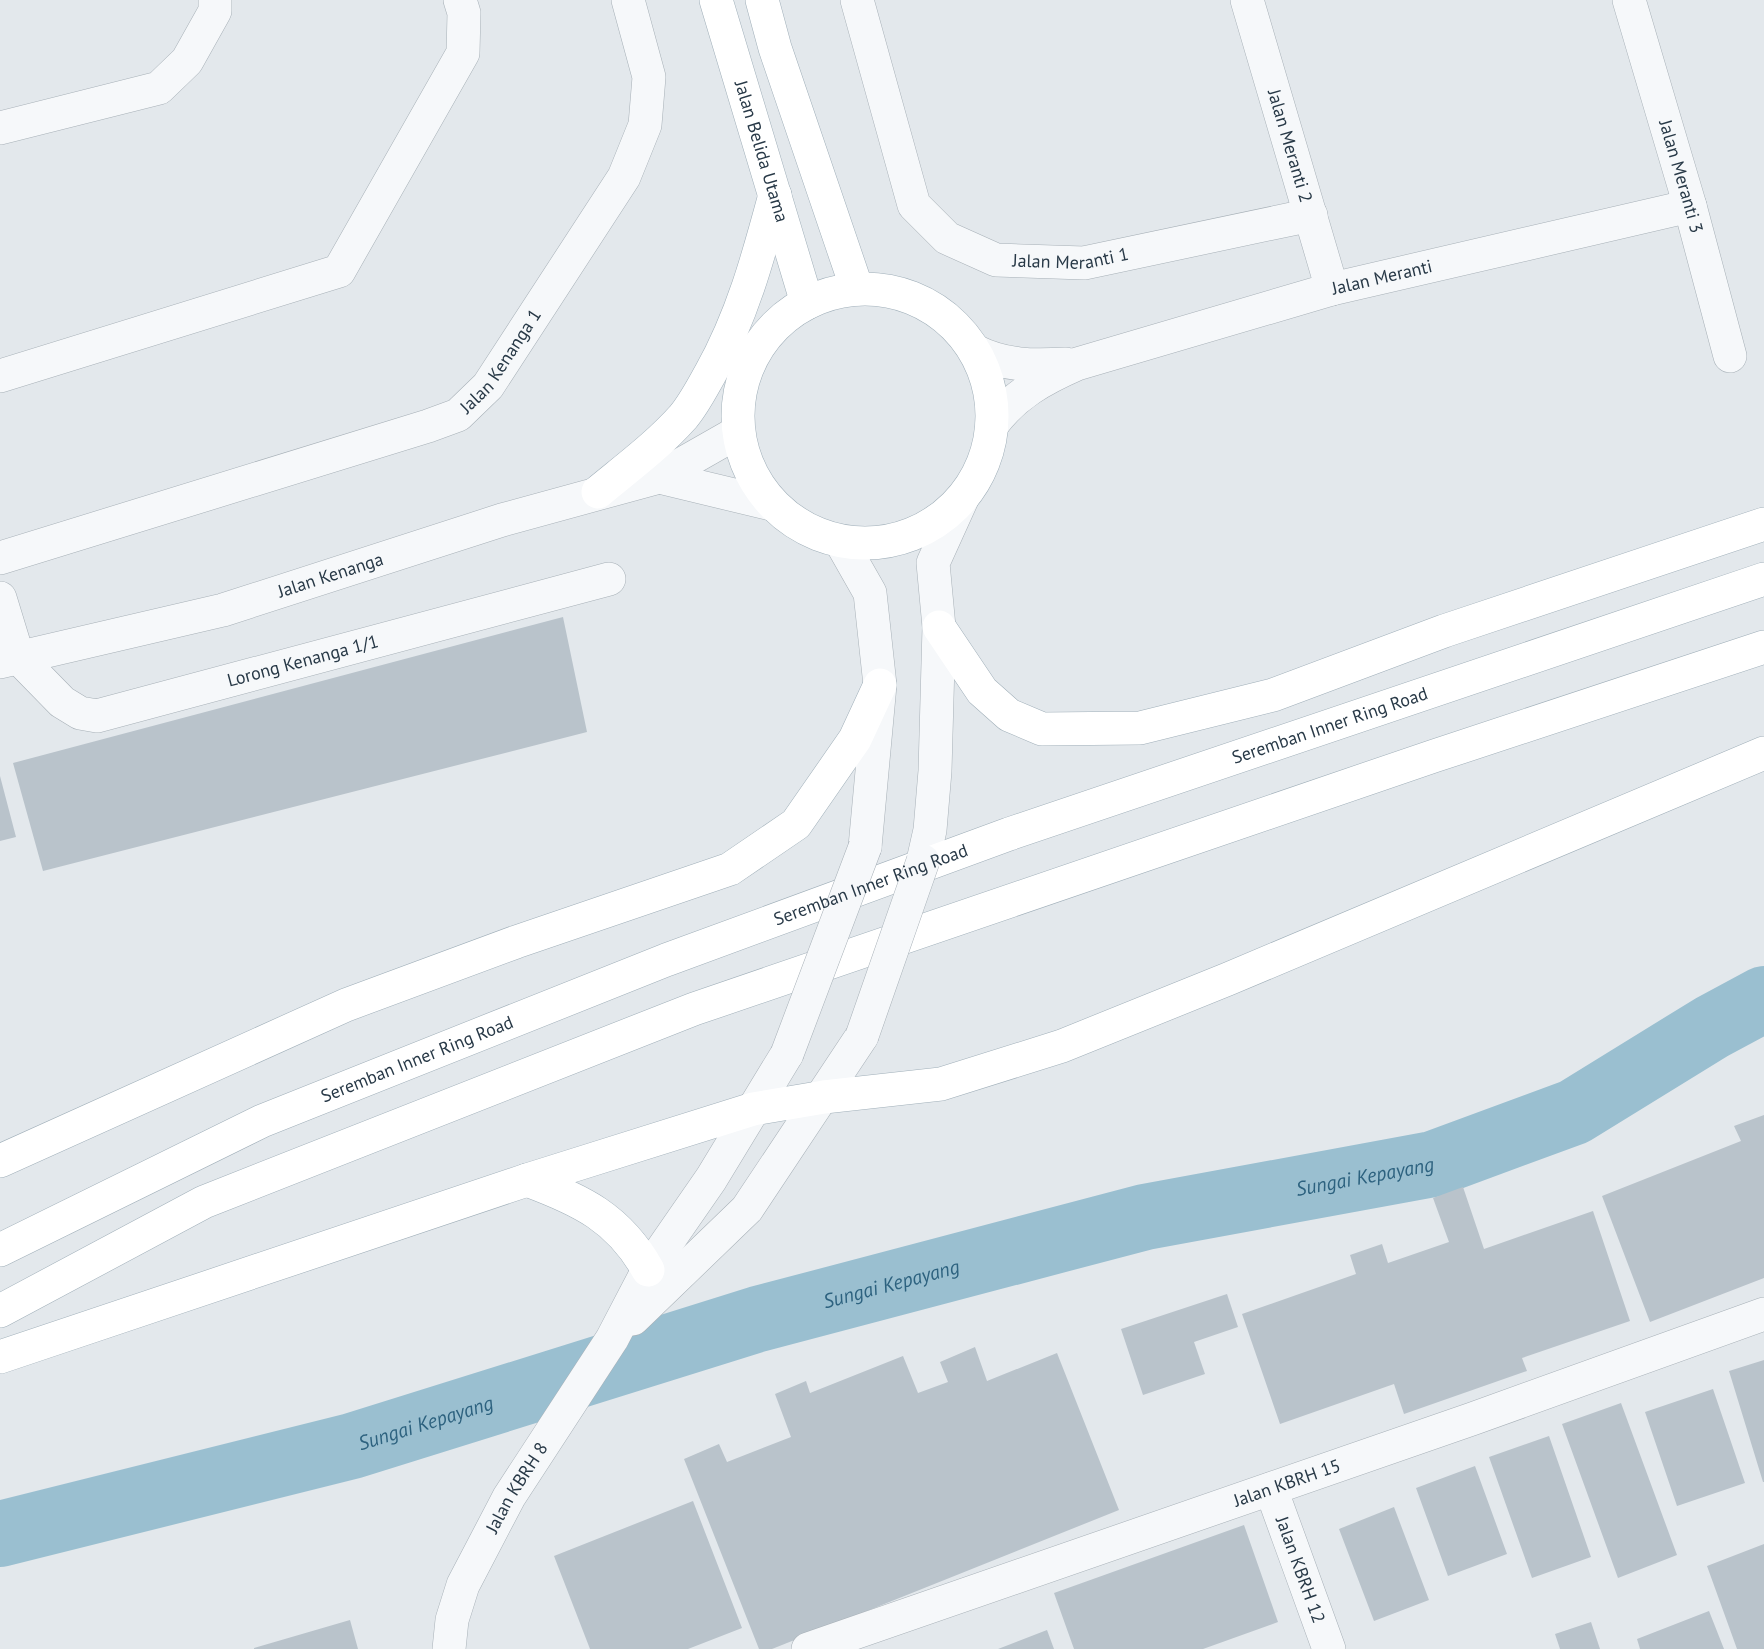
<svg xmlns="http://www.w3.org/2000/svg" width="1764" height="1649" viewBox="0 0 1764 1649" font-family="'PT Sans',sans-serif">
  <rect width="100%" height="100%" fill="#e3e8ec"/>
  <g fill="none" stroke-linecap="round" stroke-linejoin="round">
    <path stroke="#9abfd0" stroke-width="66" id="s1" d="M0,1534L352,1446L758,1319L1145,1217L1433,1164L1574,1112L1712,1027L1764,999"/>
  </g>
  <path fill="#b9c3cb" d="M563,617L587,732L43,871L13,763Z
    M0,776L16,837L0,841Z
    M1764,1115V1278L1650,1322L1602,1196L1741,1141L1734,1126Z
    M1463,1187L1484,1249L1593,1211L1630,1321L1522,1358L1527,1371L1404,1414L1394,1384L1280,1424L1242,1314L1356,1274L1350,1255L1382,1244L1388,1263L1449,1242L1433,1198Z
    M1227,1294L1238,1327L1194,1342L1205,1374L1143,1395L1121,1329Z
    M975,1347L987,1381L1057,1353L1119,1510L772,1649H759L684,1459L719,1444L727,1462L791,1437L775,1394L806,1381L810,1393L903,1356L918,1393L948,1382L940,1362Z
    M1764,1360V1482H1763L1729,1371Z
    M1713,1389L1745,1483L1677,1506L1645,1412Z
    M1621,1403L1677,1555L1618,1578L1562,1424Z
    M1549,1436L1591,1557L1532,1578L1489,1457Z
    M1475,1466L1507,1554L1448,1576L1416,1488Z
    M693,1501L742,1628L688,1649H590L554,1556Z
    M1394,1507L1429,1600L1374,1621L1339,1529Z
    M1244,1525L1278,1622L1203,1649H1074L1054,1593Z
    M1764,1544V1649H1737L1707,1566Z
    M1709,1611L1724,1649H1640L1637,1639Z
    M350,1620L358,1649H254V1648Z
    M1591,1622L1600,1649H1560L1555,1634Z
    M1047,1630L1054,1649H998Z"/>
  <g fill="none" stroke-linecap="round" stroke-linejoin="round">
    <g stroke="#a7b0b7" stroke-width="34">
      <g id="minor">
        <path id="s2" d="M857,0L914,205L947,238L996,260L1084,263L1311,215"/>
        <path id="s3" d="M1247,0L1332,289"/>
        <path id="s4" d="M1629,0L1690,206L1730,356"/>
        <path d="M0,128L159,88L187,61L215,11V0"/>
        <path d="M975,351C1005,366 1033,366 1066,364"/>
        <path d="M0,376L339,271L463,53L464,13L460,0"/>
        <path id="s5" d="M992,425C1015,394 1043,379 1077,364L1332,289L1690,206"/>
        <path d="M659,477L771,504"/>
        <path d="M841,542L870,593L880,685L865,847"/>
        <path id="s6" d="M0,558L428,426L458,415L488,386L624,177L645,125L649,77L628,0"/>
        <path id="s7" d="M0,598L18,657L62,702L80,713L97,716L609,579"/>
        <path id="s8" d="M0,662L223,610L502,520L659,477L738,432"/>
        <path d="M923,861L930,830L935,771L939,627L933,563L962,499"/>
        <path d="M633,1319L747,1209L862,1036"/>
        <path id="s9" d="M1271,1489L1329,1649"/>
        <path id="s10" d="M449,1649L452,1620L463,1585L509,1497L612,1339L648,1270L711,1179L787,1054"/>
        <path id="s11" d="M808,1649L1472,1419L1764,1314"/>
      </g>
    </g>
    <g stroke="#a0afb9" stroke-width="34">
      <g id="major">
        <path id="s12" d="M716,0L807,303"/>
        <path d="M762,0L775,48L857,289"/>
        <circle cx="865" cy="416" r="127"/>
        <path d="M598,492C627,468 658,445 683,417C694,404 702,388 710,374C742,317 758,258 775,195"/>
        <path d="M939,627L982,691L1009,715L1042,729L1140,728L1273,695L1444,631L1764,524"/>
        <path d="M0,1161L346,1005L516,942L730,869L796,824L855,739L880,685"/>
        <path d="M527,1180C581,1200 619,1218 648,1270"/>
        <path id="s13" d="M0,1250L262,1121L666,960L1009,834L1764,579"/>
        <path d="M0,1311L204,1202L694,1009L1434,756L1764,647"/>
        <path d="M0,1357L527,1180L753,1109L824,1097L941,1084L1062,1046L1228,979L1764,753"/>
      </g>
    </g>
    <use href="#minor" stroke="#f6f8fa" stroke-width="33"/>
    <use href="#major" stroke="#fff" stroke-width="33"/>
    <g stroke="#a7b0b7" stroke-width="34" stroke-linecap="butt">
      <path id="minor-bridge" d="M862,1036L923,861
        M787,1054L865,847"/>
    </g>
    <use href="#minor-bridge" stroke="#f6f8fa" stroke-width="33"/>
  </g>
  <g text-anchor="middle" stroke-width="4.5" stroke-linejoin="round" paint-order="stroke">
    <g font-size="18" fill="#283947" stroke="#f3f7f9">
      <text dy="6" stroke="none"><textPath href="#s3" startOffset="152">Jalan Meranti 2</textPath></text>
      <text dy="6" stroke="none"><textPath href="#s12" startOffset="158">Jalan Belida Utama</textPath></text>
      <text dy="6" stroke="none"><textPath href="#s4" startOffset="184">Jalan Meranti 3</textPath></text>
      <text dy="6" stroke="none"><textPath href="#s2" startOffset="388">Jalan Meranti 1</textPath></text>
      <text dy="6" stroke="none"><textPath href="#s5" startOffset="423">Jalan Meranti</textPath></text>
      <text dy="6" stroke="none"><textPath href="#s6" startOffset="549">Jalan Kenanga 1</textPath></text>
      <text dy="6" stroke="none"><textPath href="#s8" startOffset="342">Jalan Kenanga</textPath></text>
      <text dy="6" stroke="none"><textPath href="#s7" startOffset="376">Lorong Kenanga 1/1</textPath></text>
      <text dy="6" stroke="none"><textPath href="#s13" startOffset="1431">Seremban Inner Ring Road</textPath></text>
      <text dy="6" stroke="none"><textPath href="#s13" startOffset="945">Seremban Inner Ring Road</textPath></text>
      <text dy="6" stroke="none"><textPath href="#s13" startOffset="459">Seremban Inner Ring Road</textPath></text>
      <text dy="6" stroke="none"><textPath href="#s11" startOffset="507">Jalan KBRH 15</textPath></text>
      <text dy="6" stroke="none"><textPath href="#s10" startOffset="177">Jalan KBRH 8</textPath></text>
      <text dy="6" stroke="none"><textPath href="#s9" startOffset="86">Jalan KBRH 12</textPath></text>
    </g>
    <g font-size="20" font-style="italic" fill="#2d627f" stroke="#f3f7f9">
      <text dy="7" stroke="none"><textPath href="#s1" startOffset="1412">Sungai Kepayang</textPath></text>
      <text dy="7" stroke="none"><textPath href="#s1" startOffset="926">Sungai Kepayang</textPath></text>
      <text dy="7" stroke="none"><textPath href="#s1" startOffset="440">Sungai Kepayang</textPath></text>
    </g>
  </g>
</svg>
